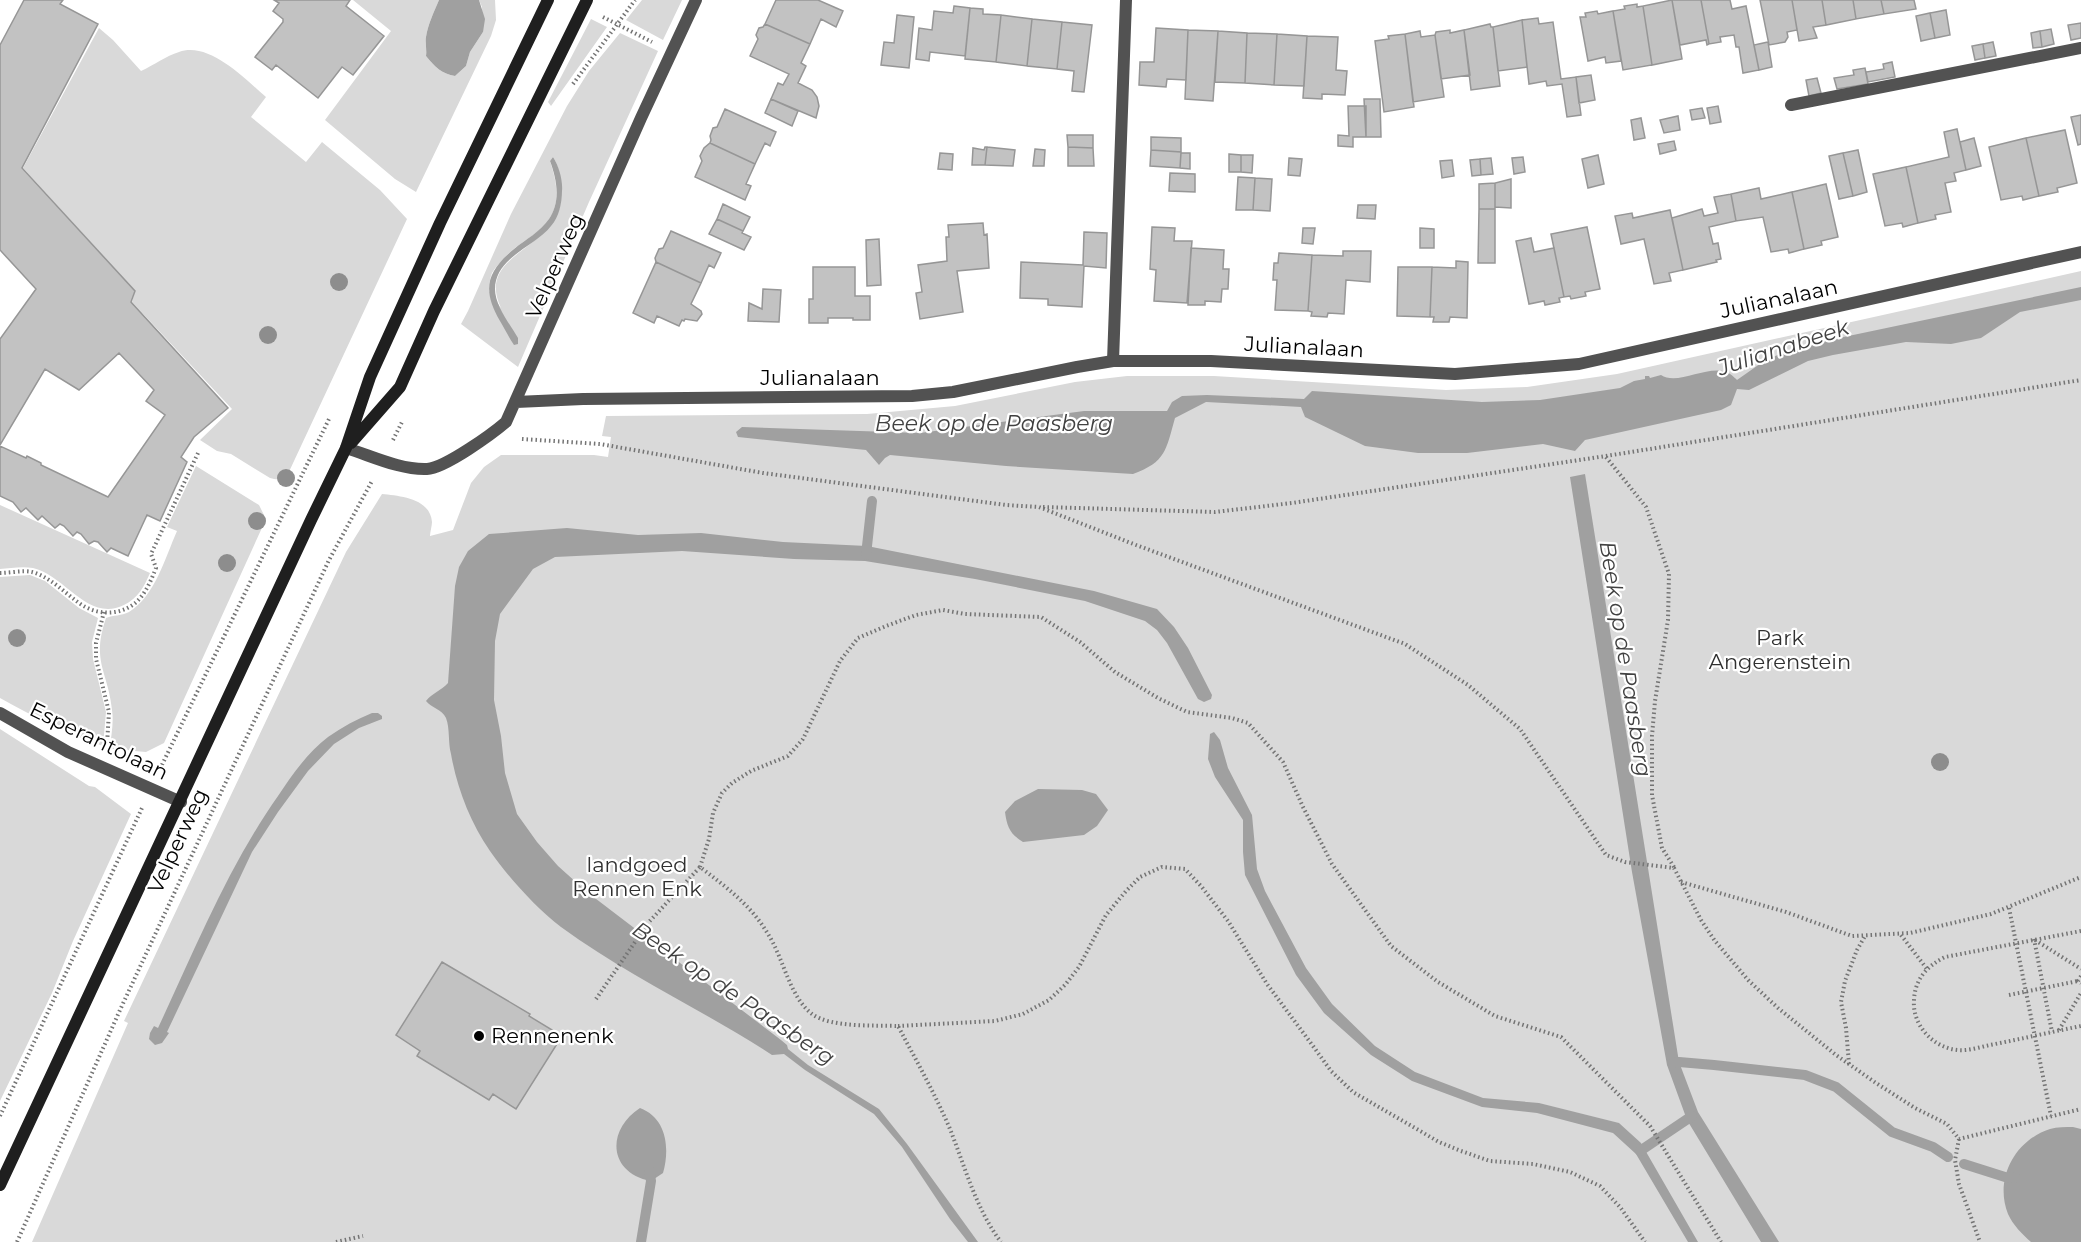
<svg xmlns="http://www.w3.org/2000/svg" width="2081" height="1242" viewBox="0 0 2081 1242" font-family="Montserrat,sans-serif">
  <rect width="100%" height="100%" fill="#fff"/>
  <path fill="#d9d9d9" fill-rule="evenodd" d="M353,0H439C434,12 428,24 426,37C425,43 427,49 426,56C435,67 442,74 455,76L466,66L470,52L483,32L482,7L479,0H495L496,20L491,36L416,192L395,179L325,120L391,31Z
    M642,0H682L663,40L626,20Z
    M591,19L607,27L551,106L548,102Z
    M99,28L113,40L141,71C154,65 166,56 179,52C209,41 245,79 266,97L251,117L306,162L322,142L380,190L407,219L287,476C281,480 277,480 270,478L231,454L217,451L200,440L232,409L132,302L135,291L23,168Z
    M620,33L658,51L589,202L518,367L461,324L468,311L511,214L567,106L589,71ZM553,157C559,166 560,177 561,188C568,251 473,249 501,308L489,291C489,285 490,278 492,273C496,266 502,261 507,255C516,246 527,240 537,232C562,212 559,189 550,161Z
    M2081,271V1242H32L128,1023L124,1021L346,552L382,494C400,496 430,498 432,522C432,526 430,532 430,536L453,530L471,483L484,467L501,455H594L608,457L611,437L602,436L606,416L867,414L955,406L1075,382L1127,376H1214L1446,390L1527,387L1617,374Z
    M196,466L259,505L266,519L164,743L146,752L112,749L110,748C111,736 114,722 112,710C108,671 91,662 106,618C114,615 121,616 129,612C155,596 165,558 177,531L167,527Z
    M0,505L150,573C144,587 138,598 124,605C88,623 65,575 33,568C23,566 10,568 0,569Z
    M30,575L45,581L79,608L98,618L92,642L93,659L106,712L103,746C67,734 34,717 0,698V577Z
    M0,729L89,786L95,787L131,814L73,941L52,993L0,1101Z"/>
  <path fill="#a0a0a0" d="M439,0H479L485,19L483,32L470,52L466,66L455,76C442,74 435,67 426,56C427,50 425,43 426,37C428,24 434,12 439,0Z
    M553,157C559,166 563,181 562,191C562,203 559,217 551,226C535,247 495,257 495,289C495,306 510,324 518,338V344L514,345C509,338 505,329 500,321C482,290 486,272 514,249C526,239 540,232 549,219C561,201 557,180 550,161Z
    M2081,287V300L2020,312L1981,338L1951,344L1906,342L1833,355L1808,361L1749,390L1737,389L1731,405L1721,410L1585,440L1575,451L1543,444L1467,453H1418L1365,446L1305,417L1301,407L1206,402L1175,418C1166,450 1166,462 1133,474L1006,466L890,455L885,458L879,465L866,450L738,437L736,432L742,427L920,433L1084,411H1167L1172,402L1182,396L1207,395L1304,399L1312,391L1482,402L1540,400L1620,388L1634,381L1645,379V376H1649L1650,378L1661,375C1677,386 1707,365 1726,372C1730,373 1734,377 1737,380L1764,361L1796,347Z
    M1585,474L1679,1062L1698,1112L1779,1242H1761L1687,1120L1667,1065L1632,872L1570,477Z
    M567,528L638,535L701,533L783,542L867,546L1094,591L1157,609L1174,627L1188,648L1212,695L1211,699L1204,702L1198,699L1167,643L1157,630L1145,621L1085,601L975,579L865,561L794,559L682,551L555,557L533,569L500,614L495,641L494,700L501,736L505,773L517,814L537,842L558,866L587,892L781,1040L787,1045L788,1049L808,1065L879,1109L907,1144L978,1242H968L950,1219L902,1147L874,1114L805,1070L784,1054L772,1055C703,1010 628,976 561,927C535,907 509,878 490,851C470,822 457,788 451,754C448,743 450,728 446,718C442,709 431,708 426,701C432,693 441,691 448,683L455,586L459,567L468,551L489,534Z
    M372,713H378L382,716V719L359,728L334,744L308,771L278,812L252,852L167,1032L169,1033L162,1043L155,1045L149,1039L150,1033L154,1026L158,1028C195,949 228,867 278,796C292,775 308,752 328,737C342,727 357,719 372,713Z
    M1214,732L1220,740L1228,768L1252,815L1257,869L1265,891L1306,968L1332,1004L1375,1046L1415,1072L1483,1098L1539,1103L1619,1123L1641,1143L1698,1242H1688L1636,1154L1613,1133L1537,1113L1482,1107L1412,1081L1371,1055L1324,1013L1296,975L1245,875L1243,852V820L1215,777L1208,759L1210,734Z
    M1038,789L1082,790L1096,794L1108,810L1097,826L1084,835L1023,842C1010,834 1007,827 1005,812L1015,801Z
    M640,1108C667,1118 670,1149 663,1173L651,1181C608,1173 606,1130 640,1108Z
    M2073,1127L2081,1129V1242H2031C2022,1234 2013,1225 2008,1214C1994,1179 2015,1140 2050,1129C2057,1127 2066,1127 2073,1127Z"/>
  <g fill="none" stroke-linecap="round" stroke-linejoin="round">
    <path stroke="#a0a0a0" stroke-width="10" d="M866,555L872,501
      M1672,1063L1679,1062L1714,1065L1805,1075L1836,1087L1892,1132L1933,1147L1948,1157
      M1640,1151L1692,1116
      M1964,1164L2005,1177L2016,1178
      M641,1242L651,1181L649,1168"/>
  </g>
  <path fill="#c2c2c2" stroke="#969696" stroke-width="1.5" d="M24,0H63L60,4L98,24L22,168L135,291L131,302L228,408L194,437L181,457L187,462L160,521L147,515L128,556L111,548L107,552L98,542L94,541L89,544L81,534L77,532L73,536L64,526L60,524L55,528L42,516L38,520L26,508L21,512L13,502L0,496V446L26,458L27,456L41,463V465L108,497L165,415L146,401L154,390L119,353L79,390L45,369L0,445V339L36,289L0,250V45Z
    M274,0H350L346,6L384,36L353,75L342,67L318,98L276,65L272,70L255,57L283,22V19L273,11L279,3Z
    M776,0H818L843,11L836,27L821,19L810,44L765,24Z
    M1672,0L1682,59L1652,65L1643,6Z
    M1672,0H1701L1709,44L1707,45L1706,40L1680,45Z
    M1701,0H1730L1732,9L1746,6L1759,70L1743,73L1739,47H1736L1734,35L1720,37L1721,42L1709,44Z
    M1760,0H1792L1797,30L1787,32L1788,37L1785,42L1769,45Z
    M1792,0H1822L1826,25L1813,27L1817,38L1799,41Z
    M1822,0H1853L1856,19L1826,25Z
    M1853,0H1881L1884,14L1856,19Z
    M1881,0H1914L1916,9L1884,14Z
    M1637,4V7L1643,6L1652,65L1623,70L1613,11L1625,9L1624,6Z
    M954,6L970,8L965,56L930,52L929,61L916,59L919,28L932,30L934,11L953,13Z
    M970,8L983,9V14L1001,15L996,62L965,59Z
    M1946,10L1950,35L1935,38L1930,13Z
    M1597,11L1598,14L1613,11L1621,61L1606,63L1605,57L1588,61L1580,17H1586L1585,13Z
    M1930,13L1935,38L1921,41L1916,16Z
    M897,15L914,17L909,68L881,65L884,42L894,43Z
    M1001,15L1032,19L1027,66L996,62Z
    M1538,18L1539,24L1553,22L1561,79L1576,77L1581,115L1567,117L1562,84L1547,86L1546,81L1529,84L1522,20Z
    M1032,19L1062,22L1057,69L1027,66Z
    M1522,20L1527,67L1498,71L1493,27Z
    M1062,22L1092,25L1084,92L1072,91L1074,71L1057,69Z
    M2081,23V38L2071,40L2068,25Z
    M765,24L810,44L801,63L806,66L798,83L812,90L817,97L819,106L816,118L771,99L778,83L783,85L789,74L750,56L758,39L756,35L759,28L763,27Z
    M1490,24L1491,27H1493L1500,86L1471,90L1464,30Z
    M1156,28L1188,30L1186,80L1167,79L1166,87L1139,85L1140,62H1154Z
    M2051,29L2054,44L2042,47L2040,31Z
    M1188,30L1218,31L1213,101L1185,99Z
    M1450,30V33L1464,30L1470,75L1441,79L1435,35L1436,32Z
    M1218,31L1247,33L1245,83L1215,82Z
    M1420,31L1421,37L1435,35L1444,97L1413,102L1405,34Z
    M2040,31L2042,47L2033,48L2031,33Z
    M1247,33L1277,34L1274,85L1245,83Z
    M1277,34L1307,36L1304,86L1274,85Z
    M1405,34L1414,107L1384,112L1375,41L1389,39L1388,36Z
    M1307,36L1338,37L1336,70L1347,71L1345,95L1322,94V99L1303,98Z
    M1768,42L1772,67L1759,70L1754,45Z
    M1993,42L1996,56L1985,58L1983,44Z
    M1983,44L1985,58L1975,60L1972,46Z
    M1892,62L1895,77L1868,82L1866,72L1884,69L1883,64Z
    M1865,68L1868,84L1837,89L1834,78L1854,75L1853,70Z
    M1591,75L1595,100L1579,103L1576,77Z
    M1817,78L1821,93L1809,96L1806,80Z
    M771,99L798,111L792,126L765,113Z
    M1364,99H1380L1381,137H1366Z
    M1348,106H1366V137H1353V147L1338,146V135L1349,136Z
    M1718,106L1721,122L1710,124L1707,108Z
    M1702,108L1705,118L1692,120L1690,110Z
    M725,109L776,132L770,146L765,143L755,164L710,143L711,140L710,136L713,128L717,127Z
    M2081,115V144L2078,145L2071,117Z
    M1678,116L1680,130L1664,133L1660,120Z
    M1641,118L1645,138L1634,140L1631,120Z
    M1957,129L1966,170L1954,173L1956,181L1945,183L1951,212L1935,215L1936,219L1918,223L1906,167L1949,157L1944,132Z
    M2065,130L2077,183L2057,188L2058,192L2039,196L2026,138Z
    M1067,135H1093V148L1068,147Z
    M1151,137L1181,138V152L1151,150Z
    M1974,138L1981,166L1966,170L1960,142Z
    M2026,138L2039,196L2023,200L2022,196L2001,200L1989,147Z
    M1674,141L1676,150L1660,154L1658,144Z
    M710,143L755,164L746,184L751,186L745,200L695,177L702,161L700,156L704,148Z
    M985,147H987L985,165H972L973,148L984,150Z
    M987,147L1015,150L1013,166L985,165Z
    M1068,147L1093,148L1094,166H1068Z
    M1035,149L1045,150L1044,166H1033Z
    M1151,150L1181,152L1180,168L1150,166Z
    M1858,150L1867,192L1853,196L1843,153Z
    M940,153L953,154L952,170L938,169Z
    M1181,153H1190V169L1180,168Z
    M1843,153L1853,196L1839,199L1829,156Z
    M1229,154L1241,155V172H1229Z
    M1241,155H1253L1252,173L1241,172Z
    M1598,155L1604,184L1588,188L1582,159Z
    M1523,157L1525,172L1514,174L1512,158Z
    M1289,158L1302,159L1300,176L1288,175Z
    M1491,158L1493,174L1481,175L1480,159Z
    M1480,159L1481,175L1472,176L1470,160Z
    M1452,160L1454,176L1442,178L1440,161Z
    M1906,167L1918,223L1903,227L1902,223L1885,226L1873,174Z
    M1170,173L1195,174V192L1169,191Z
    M1238,177L1255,178L1253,210H1236Z
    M1255,178L1272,179L1270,211L1253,210Z
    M1511,179V208L1495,207V209V183Z
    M1495,183V209H1479V184Z
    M1826,184L1838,237L1821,241L1822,245L1804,249L1792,192Z
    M1759,188L1761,199L1792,192L1804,249L1789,253L1788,249L1771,252L1763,217L1736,221L1731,194Z
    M1731,194L1736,221L1709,227L1713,244L1718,243L1721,259L1716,260L1717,262L1683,270L1672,218L1702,209L1704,216L1718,213L1714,197Z
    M723,204L750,217L743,231L717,219Z
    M1358,205H1376L1375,219L1357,218Z
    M1479,209H1495V263H1478Z
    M1670,210L1683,270L1669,273L1671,281L1654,284L1644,239L1621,244L1615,216L1632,213L1633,218Z
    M717,219L743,231L742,233L751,237L744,250L709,234Z
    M983,223L984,235L987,234L989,268L957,271L963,312L920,319L916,293L922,292L918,265L947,261L946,237H949L948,225Z
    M1152,227L1175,228L1174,241H1192L1187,303L1154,301L1156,270L1150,269Z
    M1587,227L1600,289L1585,292L1586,296L1571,299L1570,296L1564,297L1551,234Z
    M1303,228H1315L1313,244L1302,243Z
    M1420,228L1434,229V248H1420Z
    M671,231L721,253L714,268L709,265L701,283L656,262L655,258L659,249L663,248Z
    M1084,232L1107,233L1106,268L1084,266L1082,307L1048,305V299L1020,298L1021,262L1083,265Z
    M1531,238L1534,252L1554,248L1564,297L1559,298L1560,302L1545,305L1544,301L1529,304L1516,241Z
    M879,239L881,285L867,286L866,240Z
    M1191,248L1224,250L1223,269H1229L1228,289H1222L1221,302L1205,301V305H1188Z
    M1343,251H1371L1370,282L1346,280L1344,314L1328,313L1327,317L1311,316L1312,312L1308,311L1312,255L1343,256Z
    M1279,253L1312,255L1308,311L1275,310L1277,280H1273L1274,263H1278Z
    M1456,261L1468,262L1467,318L1450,317L1449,322H1433L1434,317H1430L1432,267L1456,268Z
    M656,262L701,283L691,304L701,311L702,314L697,321L685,319L684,321L682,320L679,326L657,316L654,323L633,313Z
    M813,267H855V296H870V320H853V318H828V323H809V299H813Z
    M1398,267H1432L1430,317L1397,316Z
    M763,289L781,290L779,322L748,321L749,303L762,309Z
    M442,962L530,1014L529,1016L562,1036L516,1109L493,1094L489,1100L417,1056L420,1051L396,1035Z"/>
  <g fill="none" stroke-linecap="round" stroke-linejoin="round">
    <path stroke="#747474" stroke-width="4" stroke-dasharray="1.5 3" stroke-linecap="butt" d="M603,17L652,42
      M573,84L635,0
      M522,439L600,444L763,473L1006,505L1039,507L1136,545L1405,644L1468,685L1520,729L1606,855L1625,862L1674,868L1701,920L1715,941L1749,981L1778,1008L1836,1055L1876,1083L1915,1108L1947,1124L1959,1139L2081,1109
      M393,440L402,422
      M1606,457L1646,507L1669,574L1668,620L1655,701L1652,736V795L1662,848L1674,867
      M1043,507L1215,512L1292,503L1606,456L2081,380
      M0,573C10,573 23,570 32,572C50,577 64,592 79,603C98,617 126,616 141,597C148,588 152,578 156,568L151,554L198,453
      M104,612L96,643V659L109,712L107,744
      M160,769L329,419
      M700,867L709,839L713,813L722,793L732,783L751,771L788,756L803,739L840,661L858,638L886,626L916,615L943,610L965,614L1041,617L1080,642L1115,672L1158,698L1187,712L1232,718L1248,723L1283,762L1303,807L1332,864L1391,946L1438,982L1495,1016L1561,1037L1650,1126L1721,1242
      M1681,882L1786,912L1852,936L1910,933L1991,914L2081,877
      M2009,908L2051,1116
      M2081,931L1945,957C1927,966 1915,979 1914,1000C1912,1025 1933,1048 1958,1050C1969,1051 1980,1047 1990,1045C2021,1039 2051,1032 2081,1026
      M1901,935L1927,969
      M2034,939L2052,1032
      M2035,940L2081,969
      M2081,976L2078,981L2081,983
      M2009,995L2078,981
      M596,999L648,923L700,867C726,887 751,905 768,934C784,959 789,996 812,1014C831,1028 875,1025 898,1026C916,1060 935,1094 950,1129C965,1167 976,1209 1001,1242
      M898,1026L995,1021L1023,1014L1049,1000L1065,985L1079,967L1106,915L1126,891L1140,877L1162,867L1185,869L1201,886L1228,921L1267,984L1313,1046L1331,1071L1353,1092L1439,1142L1461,1151L1490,1161L1533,1164L1570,1172L1600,1186L1620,1207L1645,1242
      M2059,1030L2081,993
      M1849,1064L1846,1028L1841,1002L1845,981L1857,950L1865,936
      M0,1116L142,808
      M1959,1139L1955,1160L1959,1184L1980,1242
      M17,1242L120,1010L329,560L372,481
      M336,1242L363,1236"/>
    <path stroke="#525252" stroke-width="12" d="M1791,105L2081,48"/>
    <path stroke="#525252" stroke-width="12" d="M1113,361L1126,0"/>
    <path stroke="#525252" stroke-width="12" d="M516,402L583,399L912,396L953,392L1077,367L1113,361H1211L1455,374L1579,364L2081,252
      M346,448C372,456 400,470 427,469C445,468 492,434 506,422L641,118L696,0
      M0,713L68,752L181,802"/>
    <path stroke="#1f1f1f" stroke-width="12" d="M351,443L400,387L434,311L587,0
      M0,1185L311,520L346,448L370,377L440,223L548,0"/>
  </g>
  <g fill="#8d8d8d">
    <circle cx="339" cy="282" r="9"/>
    <circle cx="268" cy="335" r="9"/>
    <circle cx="286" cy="478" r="9"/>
    <circle cx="257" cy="521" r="9"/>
    <circle cx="227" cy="563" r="9"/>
    <circle cx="17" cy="638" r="9"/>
    <circle cx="1940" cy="762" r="9"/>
  </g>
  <circle fill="#000" stroke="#fff" stroke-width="2" cx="479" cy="1036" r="6"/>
  <g text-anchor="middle" stroke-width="4.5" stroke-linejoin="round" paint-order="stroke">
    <g font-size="21" fill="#000" stroke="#fff">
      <text transform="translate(555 266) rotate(-66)" y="7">Velperweg</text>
      <text transform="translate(1779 299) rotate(-12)" y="7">Julianalaan</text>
      <text transform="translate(1304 347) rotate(3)" y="7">Julianalaan</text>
      <text x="820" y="385">Julianalaan</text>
      <text transform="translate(99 741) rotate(26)" y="7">Esperantolaan</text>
      <text transform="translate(178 841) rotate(-65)" y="7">Velperweg</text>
    </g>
    <g font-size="21" fill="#303030" stroke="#fff">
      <text x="1780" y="645">Park<tspan x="1780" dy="24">Angerenstein</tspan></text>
      <text x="637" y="872">landgoed<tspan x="637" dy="24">Rennen Enk</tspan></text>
    </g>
    <g font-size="21" fill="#000" stroke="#fff" text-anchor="start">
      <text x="491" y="1043">Rennenenk</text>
    </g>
    <g font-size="22" font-style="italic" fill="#414141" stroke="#fff">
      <text transform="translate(1783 347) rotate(-18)" y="8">Julianabeek</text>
      <text x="994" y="431">Beek op de Paasberg</text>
      <text transform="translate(1626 659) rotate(81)" y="8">Beek op de Paasberg</text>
      <text transform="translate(734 993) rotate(34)" y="8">Beek op de Paasberg</text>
    </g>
  </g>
</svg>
